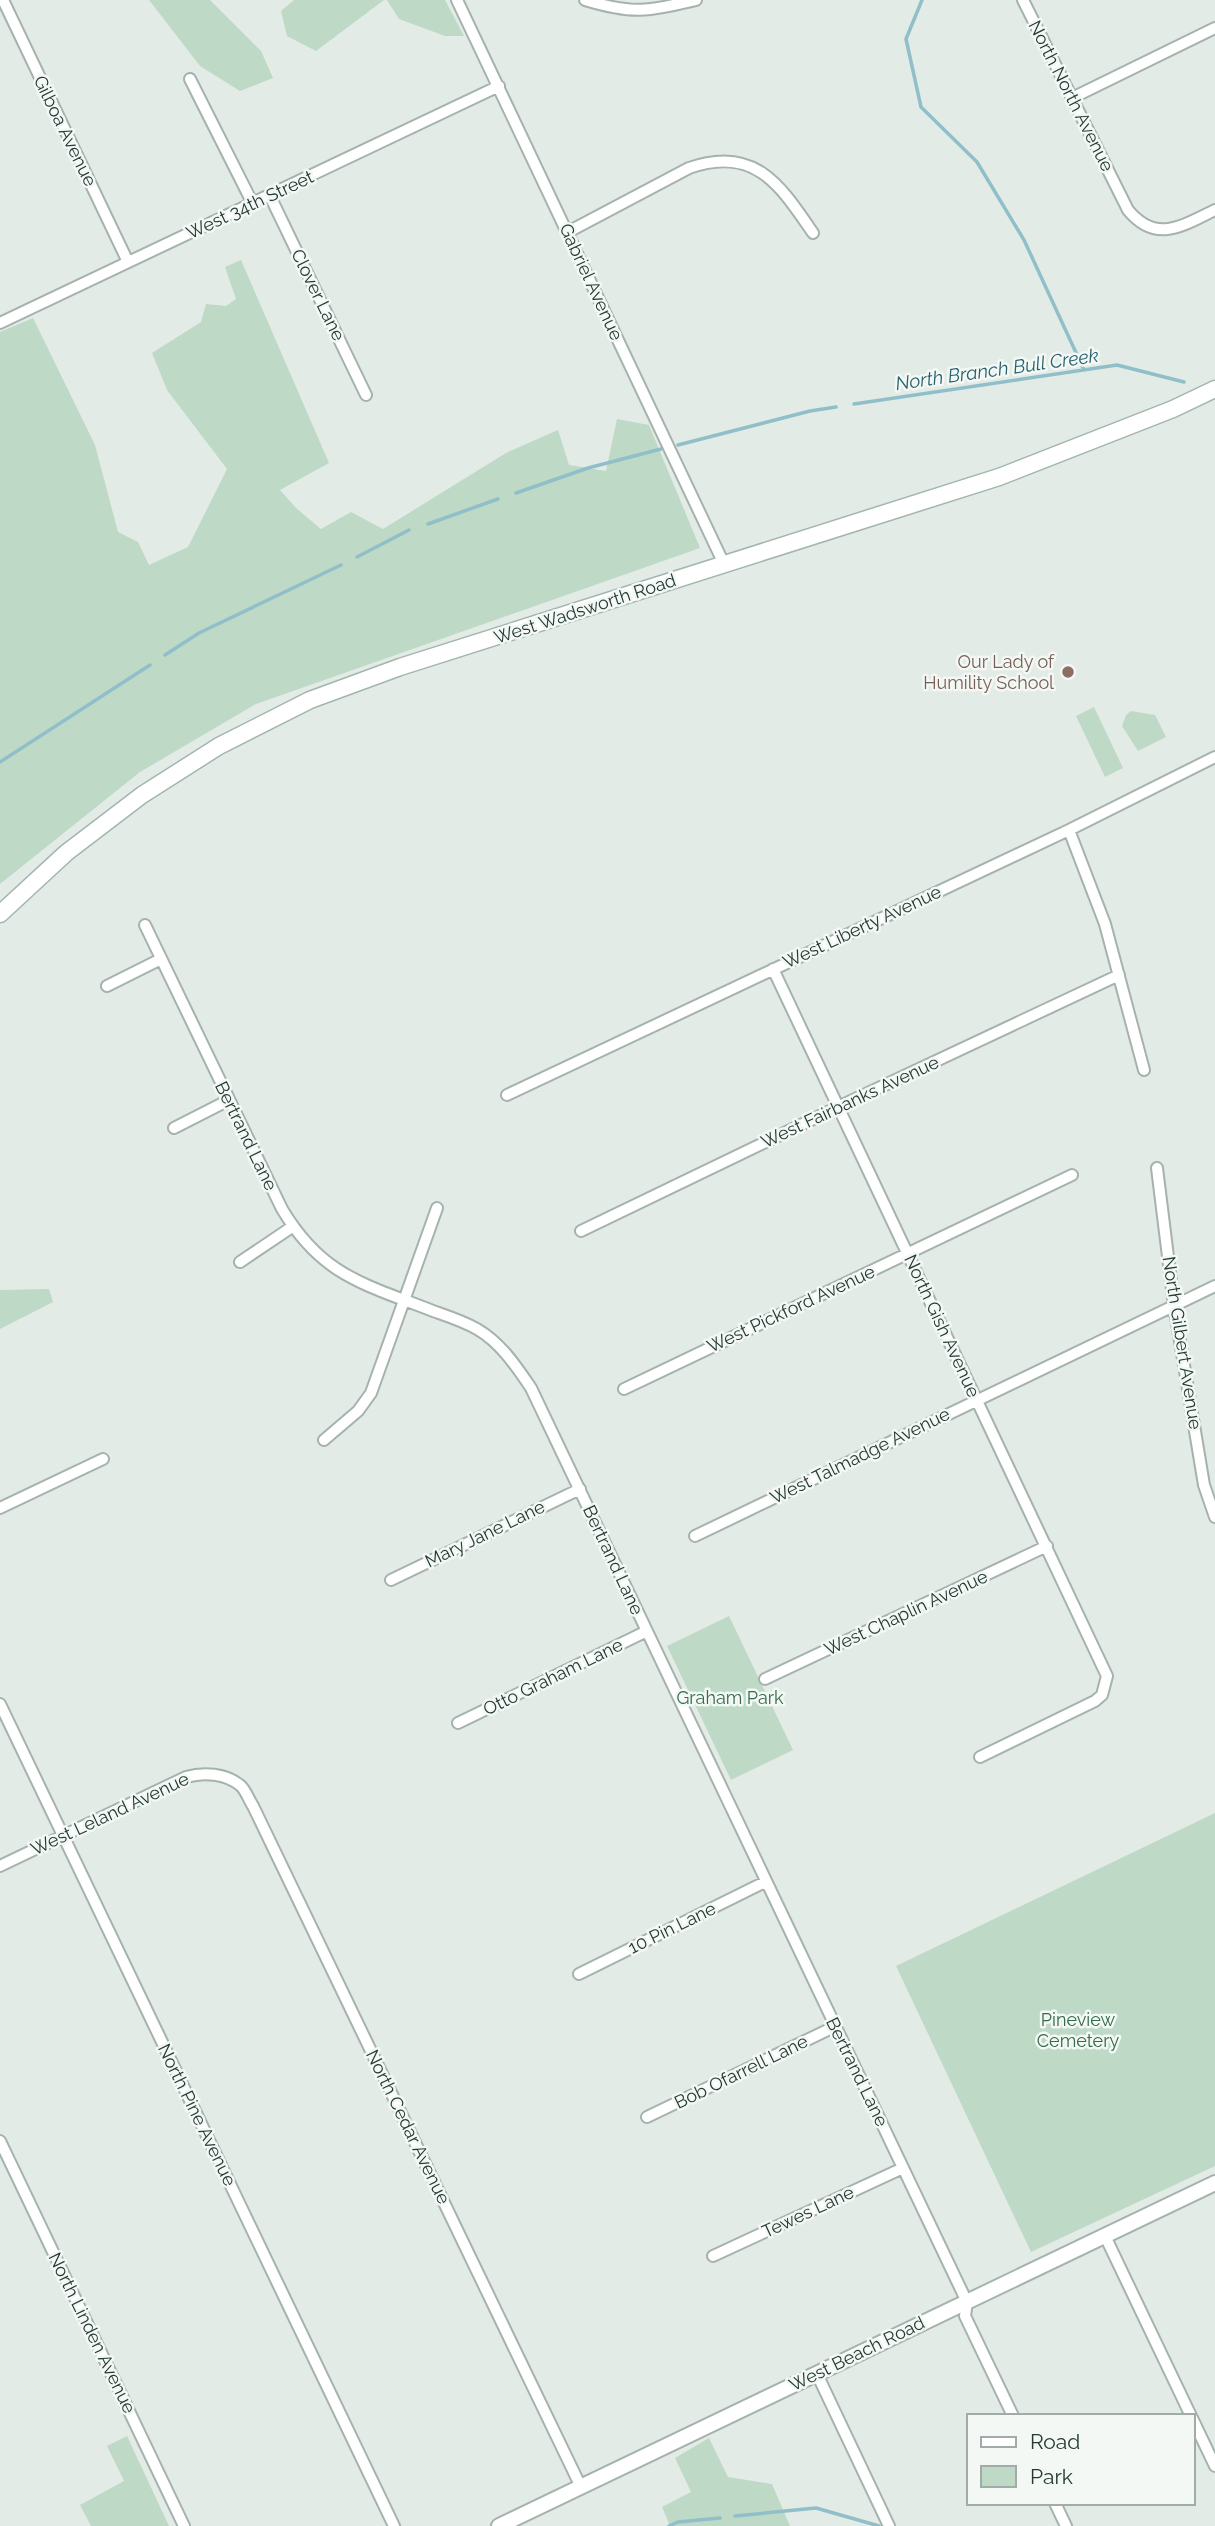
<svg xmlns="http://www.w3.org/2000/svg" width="1215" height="2526" viewBox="0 0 1215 2526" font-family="Raleway,sans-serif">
  <rect width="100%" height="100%" fill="#e3ebe7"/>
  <path fill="#bed9c6" d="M149,0H210L261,51L273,78L240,91L200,66Z
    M294,0H384L316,51L287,36L281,11Z
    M387,0H445L464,36H445L399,19Z
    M241,260L329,463L280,490L296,508L321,529L351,512L383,529L506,453L558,430L569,465L606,471L617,419L649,425L700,548L256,704L140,772L0,884V332L33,318L95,445L118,532L138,542L149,565L188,547L227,469L167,390L152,353L201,322L206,304L226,306L236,299L225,267Z
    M1094,707L1123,768L1105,777L1076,716Z
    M1131,711L1155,715L1166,737L1138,751L1122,726L1126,715Z
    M49,1289L53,1302L0,1329V1290Z
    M729,1616L793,1750L731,1780L667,1646Z
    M1215,1813V2166L1031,2252L896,1966Z
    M127,2436L169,2526H91L80,2505L124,2481L107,2446Z
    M709,2438L728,2477L772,2484L790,2526H670L662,2507L691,2492L675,2458Z"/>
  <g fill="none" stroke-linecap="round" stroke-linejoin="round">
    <path stroke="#91bfc9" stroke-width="3.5" d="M922,0L906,39L921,107L977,162L1024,240L1084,370
      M854,404L1117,365L1184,382
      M678,445L810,411L836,407
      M516,493L588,468L661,449
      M428,524L498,499
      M357,557L409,530
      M165,655L199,633L341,565
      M0,762L150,665
      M735,2516L816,2508L879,2526
      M669,2526L678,2522L720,2518"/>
    <g stroke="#a6b2ae" stroke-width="14">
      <path id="minor" d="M3,0L128,262
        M457,0L724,564
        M585,0C634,15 648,11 696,0
        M1023,0L1128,210C1156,244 1182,226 1215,210
        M190,79L253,204
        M1072,98L1215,28
        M270,196L366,395
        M568,232L689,168C755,145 780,185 813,233
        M0,323L499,86
        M1069,830L1105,924L1144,1070
        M145,925L282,1209C322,1276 364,1284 433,1311C447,1316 463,1321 477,1329C501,1343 516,1366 531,1388L967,2302L965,2316L1013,2416
        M773,969L1107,1676L1102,1695L1095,1701L980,1757
        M107,986L161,959
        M507,1095L1069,830L1215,757
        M174,1128L229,1100
        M1157,1168L1174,1305L1204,1485L1215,1517
        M581,1231L838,1107L1119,975
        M240,1262L292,1227
        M624,1389L1072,1175
        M324,1440L358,1411L371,1393L437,1208
        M0,1508L103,1459
        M695,1536L1215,1286
        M391,1580L580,1489
        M765,1679L1047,1546
        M0,1704L394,2526
        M458,1723L647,1631
        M0,1866L186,1777C203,1772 226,1773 241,1786C246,1791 249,1800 253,1806L581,2487
        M579,1974L765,1882
        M647,2117L836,2026
        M0,2141L184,2526
        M1105,2236L1191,2416
        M713,2256L903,2168
        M817,2374L889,2526
        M1192,2418L1215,2466
        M1055,2503L1066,2526"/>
    </g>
    <g stroke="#a6b2ae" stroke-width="18">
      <path id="tertiary" d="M499,2526L1215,2183"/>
    </g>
    <g stroke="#a3b5af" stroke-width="19">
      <path id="secondary" d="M0,914L66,853L142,795L219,746L310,700L400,667L999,477L1173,409L1215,389"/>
    </g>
    <use href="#minor" stroke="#fff" stroke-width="10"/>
    <use href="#tertiary" stroke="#fff" stroke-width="14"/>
    <use href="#secondary" stroke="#fff" stroke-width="16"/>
  </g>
  <circle fill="#8d6e63" stroke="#f3f8f5" stroke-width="2.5" cx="1068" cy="672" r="7"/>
  <g text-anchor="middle" stroke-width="5" stroke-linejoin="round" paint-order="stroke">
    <g font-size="18" fill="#253a34" stroke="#f3f8f5">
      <text transform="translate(1071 96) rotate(63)" y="6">North North Avenue</text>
      <text transform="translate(65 131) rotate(64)" y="6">Gilboa Avenue</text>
      <text transform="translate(250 205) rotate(-25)" y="6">West 34th Street</text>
      <text transform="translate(591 282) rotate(65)" y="6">Gabriel Avenue</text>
      <text transform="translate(318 295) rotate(64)" y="6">Clover Lane</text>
      <text transform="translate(585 609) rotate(-18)" y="6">West Wadsworth Road</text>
      <text transform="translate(862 927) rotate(-25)" y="6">West Liberty Avenue</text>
      <text transform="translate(850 1102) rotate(-25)" y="6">West Fairbanks Avenue</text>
      <text transform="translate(246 1136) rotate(64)" y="6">Bertrand Lane</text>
      <text transform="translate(791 1309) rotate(-25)" y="6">West Pickford Avenue</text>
      <text transform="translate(942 1326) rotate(65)" y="6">North Gish Avenue</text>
      <text transform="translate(1182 1343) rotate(81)" y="6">North Gilbert Avenue</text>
      <text transform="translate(860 1456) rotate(-26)" y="6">West Talmadge Avenue</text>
      <text transform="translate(485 1534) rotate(-26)" y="6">Mary Jane Lane</text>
      <text transform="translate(613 1560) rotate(65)" y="6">Bertrand Lane</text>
      <text transform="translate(906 1613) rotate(-25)" y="6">West Chaplin Avenue</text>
      <text transform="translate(553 1677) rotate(-26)" y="6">Otto Graham Lane</text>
      <text transform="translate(110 1814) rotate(-25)" y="6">West Leland Avenue</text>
      <text transform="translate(672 1928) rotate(-26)" y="6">10 Pin Lane</text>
      <text transform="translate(741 2072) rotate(-26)" y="6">Bob Ofarrell Lane</text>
      <text transform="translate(857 2072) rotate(64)" y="6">Bertrand Lane</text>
      <text transform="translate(197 2115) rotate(64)" y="6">North Pine Avenue</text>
      <text transform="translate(408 2127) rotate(64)" y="6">North Cedar Avenue</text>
      <text transform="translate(808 2212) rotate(-25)" y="6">Tewes Lane</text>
      <text transform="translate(92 2333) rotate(64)" y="6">North Linden Avenue</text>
      <text transform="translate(857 2354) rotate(-26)" y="6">West Beach Road</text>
    </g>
    <g font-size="18" fill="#785e54" stroke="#f3f8f5" text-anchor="end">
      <text x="1054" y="668">Our Lady of<tspan x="1054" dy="21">Humility School</tspan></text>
    </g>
    <g font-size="18" fill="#346b4a" stroke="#f3f8f5">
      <text x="730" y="1704">Graham Park</text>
      <text x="1078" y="2026">Pineview<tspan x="1078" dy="21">Cemetery</tspan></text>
    </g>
    <g font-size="19" font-style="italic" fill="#26616e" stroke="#f3f8f5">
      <text transform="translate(997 369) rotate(-8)" y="7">North Branch Bull Creek</text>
    </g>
  </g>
  <rect x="967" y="2414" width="228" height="91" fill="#f3f8f5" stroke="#a1aca8" stroke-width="2"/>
  <rect x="981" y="2437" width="35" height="10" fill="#ffffff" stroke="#a1aca8" stroke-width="2"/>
  <text x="1030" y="2449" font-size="21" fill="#253a34">Road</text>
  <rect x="981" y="2466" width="35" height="21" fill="#bed9c6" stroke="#a1aca8" stroke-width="2"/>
  <text x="1030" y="2484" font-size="21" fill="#253a34">Park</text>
</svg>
